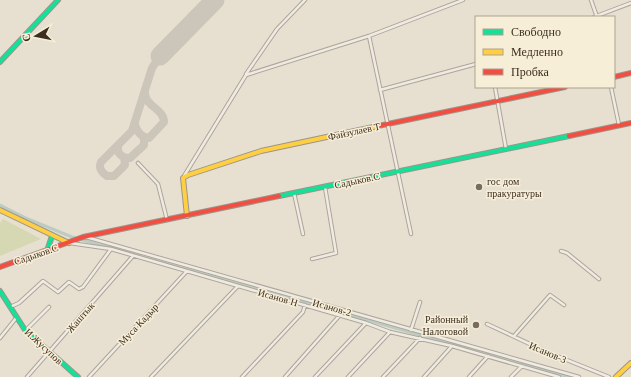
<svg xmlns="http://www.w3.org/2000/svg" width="631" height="377" viewBox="0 0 631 377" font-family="'Times New Roman',serif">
  <rect width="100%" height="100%" fill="#e7e0d1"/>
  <path fill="#d6d7b3" d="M3,219L41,239L0,256V223Z"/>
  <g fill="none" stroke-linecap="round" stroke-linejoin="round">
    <path stroke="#bcccc2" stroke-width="3" d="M0,205L28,219L72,237L569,377"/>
    <path stroke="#cbc5ba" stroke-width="8" d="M135,124C136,131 142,138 149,138L164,122C164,109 145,106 145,93
      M119,144C115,152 122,159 130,158L144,145V137
      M124,157L125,165L114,176H107C102,173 98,168 101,162L132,131L152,68L160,56"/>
    <path stroke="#cbc5ba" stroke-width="19" d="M160,56L215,0"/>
    <g stroke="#ada599" stroke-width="4.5">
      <path id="street" d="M591,0L597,17
        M594,17L631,3
        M369,36L411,234
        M246,74L277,29L305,0
        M495,87L506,149
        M611,87L619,125
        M380,90L476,64
        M138,163L158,184L167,220
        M184,176L246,75L369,36L463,0
        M294,193L303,234
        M86,237L579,377
        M70,243L111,249L366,323L390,332L452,346L559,377
        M561,251L567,253L599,279
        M312,259L336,253L325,187
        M10,307L19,303L43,281L58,292L69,282L79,289L83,287L111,249
        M487,324L547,352L609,377
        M26,330L49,307
        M411,330L420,302
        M514,336L550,295L564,305
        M0,338L17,317
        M27,377L133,256
        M89,377L187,271
        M151,377L238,286
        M242,377L303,312L305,305
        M285,377L340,315
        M315,377L366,323
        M348,377L390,332
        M383,377L420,338
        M424,377L452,346
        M469,377L488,356
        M511,377L522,366"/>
    </g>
    <g stroke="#9c958a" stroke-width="6">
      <path id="fast" d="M0,62L58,0
        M279,196L569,136
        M47,251L52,236
        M0,291L25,330L78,377"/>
    </g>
    <g stroke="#9c958a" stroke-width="6">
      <path id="slow" d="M0,210L69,243
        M187,216L183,178L188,175L261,151L378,126
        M616,377L631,363"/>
    </g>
    <g stroke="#9c958a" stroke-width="6">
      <path id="jam" d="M614,77L631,73
        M378,126L565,87
        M569,136L631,123
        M0,267L83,237L279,196"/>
    </g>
    <use href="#street" stroke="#efebe3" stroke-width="2.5"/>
    <use href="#fast" stroke="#16e098" stroke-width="4"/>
    <use href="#slow" stroke="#ffcf43" stroke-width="4"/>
    <use href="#jam" stroke="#f24e42" stroke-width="4"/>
  </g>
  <g fill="#786c5e" stroke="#f7eed8" stroke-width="1.5">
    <circle cx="479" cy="187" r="4"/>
    <circle cx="476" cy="325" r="4"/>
  </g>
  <g text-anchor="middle" stroke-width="3" stroke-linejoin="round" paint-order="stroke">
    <g font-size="10" fill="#3d2e20" stroke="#f7eed8">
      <text transform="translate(354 131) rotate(-12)" y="4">Файзулаев Т</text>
      <text transform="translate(357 180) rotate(-12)" y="4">Садыков.С</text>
      <text transform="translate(36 254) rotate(-19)" y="4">Садыков.С</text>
      <text transform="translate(278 297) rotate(16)" y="4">Исанов Н</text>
      <text transform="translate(332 307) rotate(16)" y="4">Исанов-2</text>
      <text transform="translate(80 317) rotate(-49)" y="4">Жаштык</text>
      <text transform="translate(138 324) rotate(-47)" y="4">Муса Кадыр</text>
      <text transform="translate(44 346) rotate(43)" y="4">И.Жусупов</text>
      <text transform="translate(548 352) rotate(23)" y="4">Исанов-3</text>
    </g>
    <g font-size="10" fill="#3d2e20" stroke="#f7eed8" text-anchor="start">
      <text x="487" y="185">гос дом<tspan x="487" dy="12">пракуратуры</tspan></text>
      <text x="468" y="323" text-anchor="end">Районный<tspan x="468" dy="12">Налоговой</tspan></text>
    </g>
  </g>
  <rect x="475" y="16" width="140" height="72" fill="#f7eed8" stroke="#ada18e"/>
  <rect x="483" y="29" width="20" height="6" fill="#16e098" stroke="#ada18e"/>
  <text x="511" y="36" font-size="12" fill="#3d2e20">Свободно</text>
  <rect x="483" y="49" width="20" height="6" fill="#ffcf43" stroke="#ada18e"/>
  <text x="511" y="56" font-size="12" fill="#3d2e20">Медленно</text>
  <rect x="483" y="69" width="20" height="6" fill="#f24e42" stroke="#ada18e"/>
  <text x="511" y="76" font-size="12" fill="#3d2e20">Пробка</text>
  <g transform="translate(36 36) rotate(260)" stroke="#f7eed8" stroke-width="3" paint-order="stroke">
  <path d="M0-3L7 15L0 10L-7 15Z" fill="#3d2e20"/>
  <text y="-6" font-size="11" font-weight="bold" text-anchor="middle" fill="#3d2e20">С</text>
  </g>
</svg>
